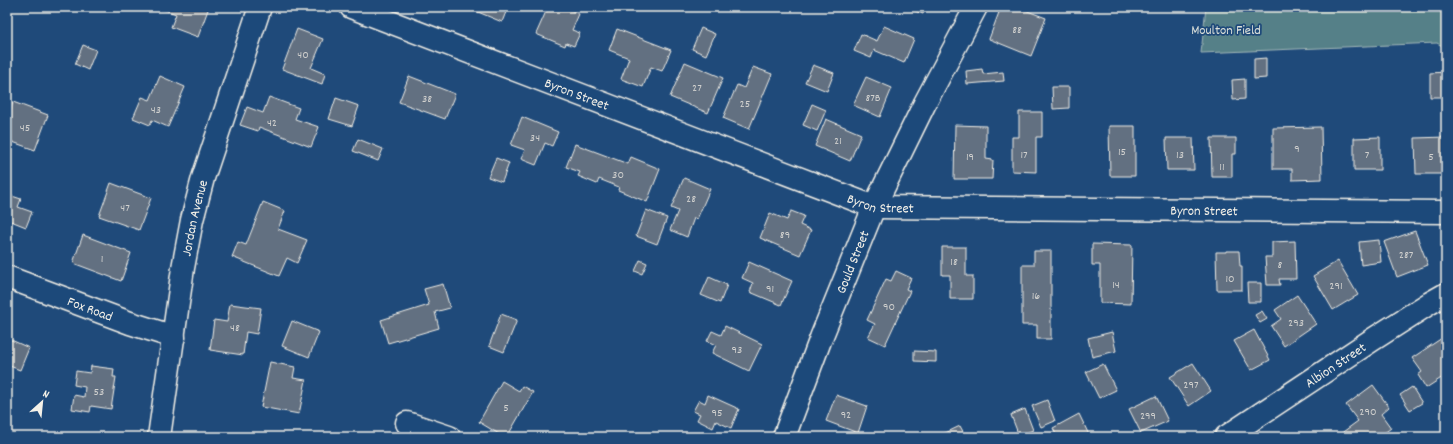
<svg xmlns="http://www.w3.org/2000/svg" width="1453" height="444" viewBox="0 0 1453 444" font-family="Dekko,sans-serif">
  <rect width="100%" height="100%" fill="#1f4a7a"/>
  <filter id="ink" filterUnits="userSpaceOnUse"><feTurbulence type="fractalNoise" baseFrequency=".025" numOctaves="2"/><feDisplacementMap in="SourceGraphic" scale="8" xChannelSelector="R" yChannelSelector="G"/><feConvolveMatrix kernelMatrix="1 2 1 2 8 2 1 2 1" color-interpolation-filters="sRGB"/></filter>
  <g filter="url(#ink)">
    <path fill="#548088" stroke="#a4b8b8" d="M1206,7H1446V48L1437,43L1201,53Z"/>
    <path fill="#626f81" stroke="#f4f1e8" d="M123,7H136L135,11Z
      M157,7H209L198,37L171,27L176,14Z
      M480,7H508L502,22L478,12Z
      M548,7H572L570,10L579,14L572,30L580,33L574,46L566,43L565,46L536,34Z
      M904,7H926L923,14Z
      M1001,7H1017L1046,18L1031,56L989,39Z
      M884,26L914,39L904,63L874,50L871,58L854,51L861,34L877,41Z
      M701,28L715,34L706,55L692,49Z
      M297,29L323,39L311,68L325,74L322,84L282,69Z
      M617,29L671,50L662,71L651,67L643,87L621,79L629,58L609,50Z
      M83,45L96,50L88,70L75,64Z
      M1266,58V78L1254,79V59Z
      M685,62L723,78L708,113L670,97Z
      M813,65L834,73L827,91L805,82Z
      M753,67L772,74L749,129L723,118L737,85L744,88Z
      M982,69L983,74L1003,72L1004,81L967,84L966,71Z
      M1446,72V97H1430V73Z
      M160,76L185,87L168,127L152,120L150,125L133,118L142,97L150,100Z
      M409,76L455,94L445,119L399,102Z
      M866,77L892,88L880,117L853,105Z
      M1245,79V99L1233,100L1232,80Z
      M1052,87H1069V108L1053,109Z
      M269,97L299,108L295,119L319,127L311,147L259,127L258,131L240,125L247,107L263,113Z
      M336,98L359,106L352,126L329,119Z
      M13,102L48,115L35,150L7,140V114L9,115Z
      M812,104L826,110L817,131L803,125Z
      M1019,112H1042V137H1036V172L1012,171V137H1019Z
      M522,117L558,132L552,146L545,143L536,165L521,159L525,150L511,145Z
      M826,119L861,134L850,161L815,146Z
      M955,125L986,126V159L993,160L992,179H954Z
      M1109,126H1135V176H1110Z
      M1321,127L1322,179L1292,180V169H1273V128Z
      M1380,137V170H1354V138Z
      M1446,137V174H1416L1415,138Z
      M1166,138H1193L1194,170H1167Z
      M1211,138H1236V154H1232V177H1212Z
      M358,139L383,149L378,161L353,151Z
      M575,144L628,164L631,157L660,169L647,202L618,190L619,187L599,179L597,184L578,176L580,172L566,167Z
      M496,158L509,163L502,182L488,177Z
      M684,178L710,189L697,219L694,218L687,237L670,230L678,211L671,208Z
      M111,183L151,198L139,230L99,216Z
      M9,195L21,199L18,207L32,212L26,227L11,221L7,230V201Z
      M263,202L285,211L278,229L307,240L297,263L287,258L279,276L232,257L238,242L246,245Z
      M646,210L667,218L657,244L636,236Z
      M791,211L804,216L800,225L811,230L800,255L760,238L770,213L787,220Z
      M1415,231L1428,265L1397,277L1384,242Z
      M83,235L131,253L121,281L73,263Z
      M1379,240L1381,262L1361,265L1359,242Z
      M1295,241L1296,279H1279L1280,285H1267L1265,257H1272V242Z
      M1092,244L1132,245L1131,304L1100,303V265H1092Z
      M942,247H966V276H973V299H950V275H942Z
      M1034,251H1051V339H1037V325H1022V265H1034Z
      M1226,251H1239L1240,266H1242V290H1217L1216,252H1226Z
      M640,260L647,263L642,274L635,271Z
      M1338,261L1358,295L1333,310L1313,276Z
      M749,262L792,281L781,305L750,292L753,283L742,278Z
      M896,271L911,278L906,289L910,291L885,345L868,337L875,324L867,320L886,279L891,281Z
      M709,277L727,285L720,303L701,295Z
      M1247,283H1261V302H1248Z
      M443,284L450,308L435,312L439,328L388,343L381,320L429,305L424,289Z
      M1297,295L1316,324L1284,346L1271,326L1281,319L1275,310Z
      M230,304L261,308L257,334L246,332L243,355L210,350L214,320L227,322Z
      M1262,311L1267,319L1260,323L1255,315Z
      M501,314L517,320L504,352L489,346Z
      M292,321L319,332L309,357L282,346Z
      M725,326L762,344L749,371L712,353L716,345L707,341L712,331L721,335Z
      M1254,330L1270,360L1251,370L1234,341Z
      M1112,332L1116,351L1092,357L1088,338Z
      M1442,338L1446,344V375L1426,388L1418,375L1422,372L1412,358Z
      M9,339L29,348L20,370L7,365V345Z
      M914,351L936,352V362L914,361Z
      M270,362L295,367L293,378L306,380L299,414L261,407Z
      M1193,363L1211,391L1189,406L1170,377Z
      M1103,364L1116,390L1099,398L1086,372Z
      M91,366L114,369L113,377H116L111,409L91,406L90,412L72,409L74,395L84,397L85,387L74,385L76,371L90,373Z
      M502,381L519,391L522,386L533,392L507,437H504L479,422Z
      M1373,385L1389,407L1381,414L1391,428L1379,437H1336L1358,421L1346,405Z
      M1412,387L1422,403L1410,410L1400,395Z
      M708,395L739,409L731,428L716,421L713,428L697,420L700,414L693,411L699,400L705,403Z
      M836,395L867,406L858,433L826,421Z
      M1156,396L1168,421L1141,433L1129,409Z
      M1047,400L1055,421L1041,427L1032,406Z
      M1025,409L1033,430L1019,436L1011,415Z
      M1079,414L1090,437H1057L1053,428Z
      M960,426L966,437H937Z"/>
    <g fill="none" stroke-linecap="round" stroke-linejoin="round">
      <g stroke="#f4f1e8" stroke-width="25">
        <g id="street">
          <path id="s1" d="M351,7L874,207L1446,212"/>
          <path id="s2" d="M7,277L130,323L174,337"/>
          <path d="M407,423L449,437"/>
          <path id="s3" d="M159,437L183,268L192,220L203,178L260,7"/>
          <path id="s4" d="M784,437L821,338L874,207L925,103L976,7"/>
        </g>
      </g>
      <g stroke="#f4f1e8" stroke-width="25">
        <g id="primary">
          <path id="s5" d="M1226,437L1372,340L1430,303L1446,294"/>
        </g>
      </g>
      <use href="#street" stroke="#1f4a7a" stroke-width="22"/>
      <use href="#primary" stroke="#1f4a7a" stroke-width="22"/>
    </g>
  </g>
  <g text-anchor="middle" stroke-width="3.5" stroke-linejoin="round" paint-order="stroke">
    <g font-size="12" fill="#d0d0ce">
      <text x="1017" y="33">88</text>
      <text x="303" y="58">40</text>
      <text x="697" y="91">27</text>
      <text x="873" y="101">87B</text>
      <text x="427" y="102">38</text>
      <text x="745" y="107">25</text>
      <text x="156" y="113">43</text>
      <text x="272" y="126">42</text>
      <text x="25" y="131">45</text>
      <text x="535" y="141">34</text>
      <text x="838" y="144">21</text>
      <text x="1297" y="152">9</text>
      <text x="1122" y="155">15</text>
      <text x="1024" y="158">17</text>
      <text x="1180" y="158">13</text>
      <text x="1367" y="158">7</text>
      <text x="970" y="160">19</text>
      <text x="1431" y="160">5</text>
      <text x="1222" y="170">11</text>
      <text x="618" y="178">30</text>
      <text x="691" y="202">28</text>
      <text x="125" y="211">47</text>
      <text x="785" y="238">89</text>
      <text x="1406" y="258">287</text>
      <text x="102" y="262">1</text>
      <text x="954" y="265">18</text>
      <text x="1280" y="268">8</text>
      <text x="1230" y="282">10</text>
      <text x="1116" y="288">14</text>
      <text x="1336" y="289">291</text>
      <text x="770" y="292">91</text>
      <text x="1036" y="299">16</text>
      <text x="889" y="310">90</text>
      <text x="1296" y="326">293</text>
      <text x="235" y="331">48</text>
      <text x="737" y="353">93</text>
      <text x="1191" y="388">297</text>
      <text x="99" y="395">53</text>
      <text x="506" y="411">5</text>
      <text x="1368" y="415">290</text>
      <text x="717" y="416">95</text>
      <text x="846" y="418">92</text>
      <text x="1148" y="419">299</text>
    </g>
    <g font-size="14" fill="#dce0da" stroke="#1f4a7a">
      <text x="1226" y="34">Moulton Field</text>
    </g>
    <g font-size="14" fill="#f4f1e8" stroke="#1f4a7a">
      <text dy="5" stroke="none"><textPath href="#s1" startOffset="242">Byron Street</textPath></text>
      <text dy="5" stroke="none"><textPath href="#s1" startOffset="566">Byron Street</textPath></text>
      <text dy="5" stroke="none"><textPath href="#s1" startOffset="890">Byron Street</textPath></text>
      <text dy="5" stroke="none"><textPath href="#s3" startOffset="222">Jordan Avenue</textPath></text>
      <text dy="5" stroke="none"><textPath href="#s4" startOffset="188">Gould Street</textPath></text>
      <text dy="5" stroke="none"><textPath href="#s2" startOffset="89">Fox Road</textPath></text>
      <text dy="5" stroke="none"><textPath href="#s5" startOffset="131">Albion Street</textPath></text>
    </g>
  </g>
  <rect width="1453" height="444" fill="none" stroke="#1f4a7a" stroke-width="24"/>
  <rect x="12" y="12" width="1429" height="420" fill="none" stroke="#f4f1e8" stroke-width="1.5" filter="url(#ink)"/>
  <g transform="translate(42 402) rotate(27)" stroke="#1f4a7a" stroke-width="3" paint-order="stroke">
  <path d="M0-3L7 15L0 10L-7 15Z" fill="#f4f1e8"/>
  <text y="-6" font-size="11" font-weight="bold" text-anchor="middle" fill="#f4f1e8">N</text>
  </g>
</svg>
